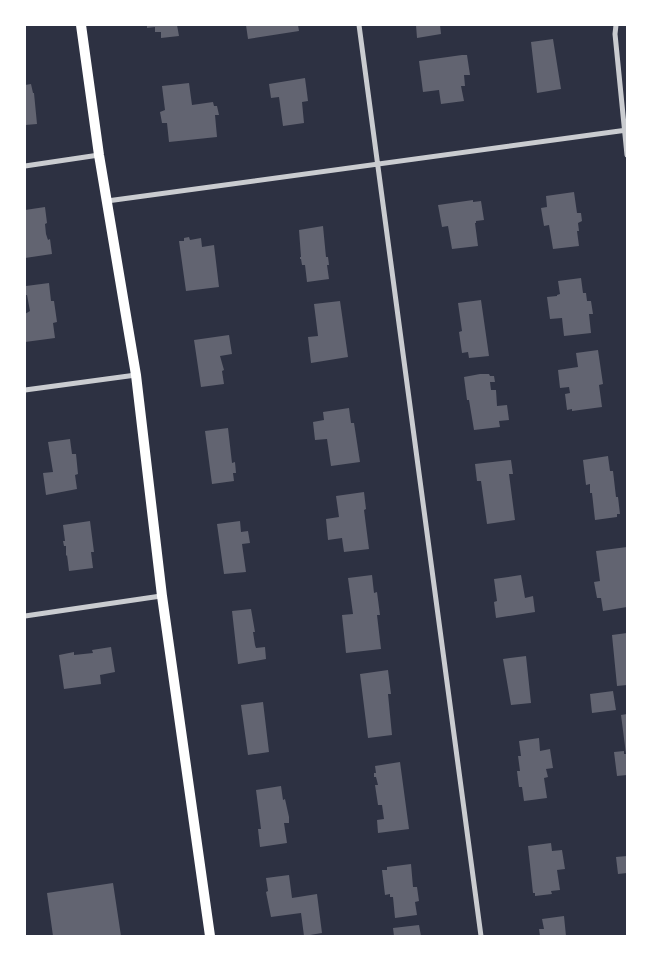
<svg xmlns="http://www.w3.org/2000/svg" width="652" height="961" viewBox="0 0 652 961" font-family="Arial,sans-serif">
  <rect width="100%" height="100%" fill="#2d3142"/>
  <path fill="#626471" d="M147,25H177L179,36L161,38V32H155V27L147,28Z
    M246,25H298L299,31L248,39Z
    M416,25H440L441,34L417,38Z
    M553,39L561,89L537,93L531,42Z
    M462,55H467L470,75H464L465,86H461L464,101L441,104L439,90L423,92L419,61Z
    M305,78L308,101L302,102L304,123L283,126L279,97L271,98L269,84Z
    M189,83L192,105L213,102L214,106H217L219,115H215L217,137L169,142L167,123H162L160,112L165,110L162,86Z
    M31,84L33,93H34L37,124L25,125V85Z
    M574,192L577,213H581L582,221L578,223L579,231H577L579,246L553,249L549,225L544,226L541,208L547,207L546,196Z
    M473,200V202L481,201L484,220L476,221V223H475L478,246L452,249L448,226L442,227L438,205Z
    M45,207L47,223L45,224L46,234L48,240L50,239L52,254L25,258V210Z
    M323,226L326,257H328L329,265H327L329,279L307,282L305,265H302L301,259H300V257H301L299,230Z
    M189,237L190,240L201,238L202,247L214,245L219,287L186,291L179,241H184V238Z
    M581,278L583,293H586L587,301H591L593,314H589L591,333L564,336L562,318L550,319L547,297L557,296V295L560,294L558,281Z
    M49,283L51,301H54L57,322L53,323L55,338L25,342V314L30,311L27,295H25V288L26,286Z
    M481,300L489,356L469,358L468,352L462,353L459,332L462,331L458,303Z
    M340,301L348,357L311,363L308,337L318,336L314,304Z
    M229,335L232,354L220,356L224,370L222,371L224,384L201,387L194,340Z
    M598,350L603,384L599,385L602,407L572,411V409L567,410L565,394L570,393L569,387L560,388L558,370L578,367L576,353Z
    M480,374H489L490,376H494L495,382H490L491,390H496L497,406L507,405L509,420L499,421L500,427L474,430L469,400H467L464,377Z
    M349,408L351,423H354L360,462L331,466L327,439L315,440L313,422L324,420L323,412Z
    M228,428L232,463L235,462L236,473H233L234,481L212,484L205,431Z
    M70,439L72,454H76L78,474L75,475L77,489L46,495L43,473L53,472L48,442Z
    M608,456L610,471H613L616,497H618L620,514H617V517L595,520L592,493H590V484L586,485L583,460Z
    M511,460L513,474H509L515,520L487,524L481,481H477L475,464Z
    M364,492L366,509L364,510L369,549L344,552L342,538L328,540L326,519L339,517L336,496Z
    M90,521L94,552H91L93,568L69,571L67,555L66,556V546H64L63,541H65L63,525Z
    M240,521L241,532L248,531L250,543L242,544L246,572L224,574L217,524Z
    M627,547V607L603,611L601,598H597L594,582L600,581L596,551Z
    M372,575L374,593L377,592L380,615H377L381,649L346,653L342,615L353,614L348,578Z
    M521,575L525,598L533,596L535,612L496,618L494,602L497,601L494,579Z
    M251,609L255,632H253L255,645L256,648L265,647L266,659L238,664L232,611Z
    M627,633V685L617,686L612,635Z
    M111,647L115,672L100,675L101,684L64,689L59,655L74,652V655L93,653L92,650Z
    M526,656L531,703L511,705L503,659Z
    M388,670L391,694H388L392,735L368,738L360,674Z
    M613,691L616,710L592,713L590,694Z
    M263,702L269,752L248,755L241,705Z
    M627,714V775L617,776L614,752L624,751V754H626L621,715Z
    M539,738L540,751L550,749L553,768L546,769L548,777L544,778L547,798L524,801L522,787H519L517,771H520L518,756H521L519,741Z
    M400,762L409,829L378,833L377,820L384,819L382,805H378L375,785H378L376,777H374V773H376L375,766Z
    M281,786L283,800L285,799L289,817V823H284L287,843L260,847L258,829H261L256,790Z
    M551,843L552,851L562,850L565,869L557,870L560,890L551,891L552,894L535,896V893H533L528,846Z
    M627,856V873L618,874L616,857Z
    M411,864L413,887H417L419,901L415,902L417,915L395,918L393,897H390V894L385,895L382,870H387V867Z
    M289,875L292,898L317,894L322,933L304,936L301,913L271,917L266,892L268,891L266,878Z
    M113,883L121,936H53L47,893Z
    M564,916L566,936H540L539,929H544L542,919Z
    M419,925L421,936H394L393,928Z"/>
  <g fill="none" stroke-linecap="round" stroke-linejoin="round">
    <path stroke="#caccd0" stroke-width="5" d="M359,25L481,936
      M616,25L615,34L627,155
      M25,166L99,155
      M107,201L627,130
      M25,390L136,375
      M25,616L161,596"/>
    <path stroke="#fff" stroke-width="10" d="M81,25L99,155L136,375L162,596L210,936"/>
  </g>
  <rect width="652" height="961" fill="none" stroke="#ffffff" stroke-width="52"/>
</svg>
